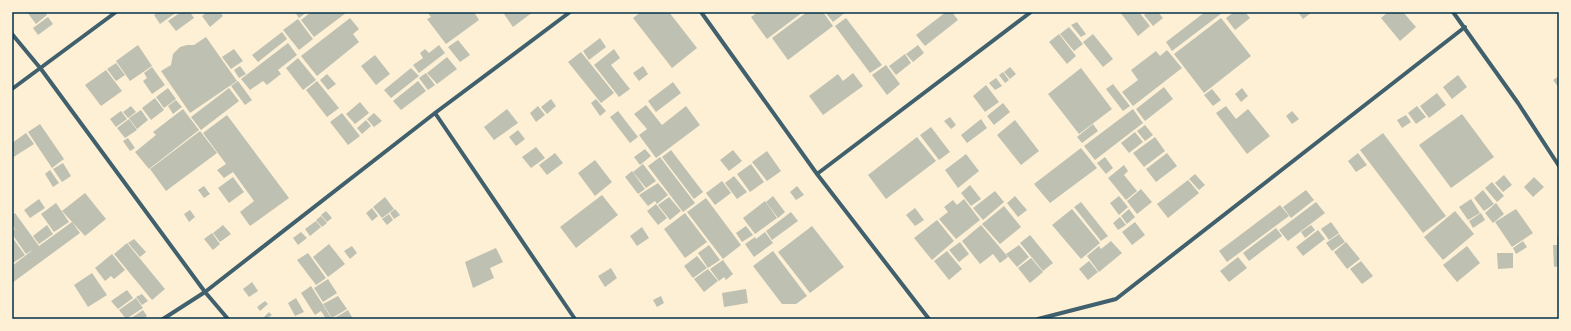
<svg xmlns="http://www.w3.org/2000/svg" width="1571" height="331" viewBox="0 0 1571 331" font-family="Karla,sans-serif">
  <rect width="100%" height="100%" fill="#fdf0d5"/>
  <path fill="#bec0b2" d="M27,12H45L47,15L36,24Z
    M158,12H177L160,24L154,15Z
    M181,12H190L194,18L176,31L168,21Z
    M207,12H220L223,16L210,27L202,16Z
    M295,12H307L299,18Z
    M311,12H345L346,13L314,37L301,20Z
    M430,12H474L479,20L446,44L427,19L431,17L428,13Z
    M507,12H533L513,27L504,14Z
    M641,12H669L697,48L672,68L633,18Z
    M758,12H803L767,39L751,17Z
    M807,12H823L833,26L788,60L772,38Z
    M825,12H846L833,22Z
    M946,12H952L958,20L925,46L916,35Z
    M1120,12H1139L1150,26L1138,36Z
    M1148,12H1158L1163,18L1153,26L1144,15Z
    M1205,12L1222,13L1172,51L1166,42Z
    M1234,12H1245L1250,18L1235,30L1226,18Z
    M1298,12H1312L1303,19Z
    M1388,12H1403L1416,27L1400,41L1381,18Z
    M48,17L53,24L38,35L33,28Z
    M350,18L359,29L353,34L359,42L317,76L301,56Z
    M846,18L882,65L870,73L835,26Z
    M1221,18L1251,56L1204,93L1174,54Z
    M298,19L313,39L299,50L283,30Z
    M1077,22L1086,34L1081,37L1071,25Z
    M1069,27L1083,44L1074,51L1060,34Z
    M282,32L287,39L258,62L252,55Z
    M1059,34L1076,56L1067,64L1049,42Z
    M1093,34L1113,59L1103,67L1083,42Z
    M206,37L237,81L190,113L161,71L171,65L173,54L180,47L187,45H194Z
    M600,38L606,47L589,60L583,51Z
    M458,40L470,55L460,62L448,47Z
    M288,43L297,55L278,70L281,74L267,85L263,81L250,90L241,79Z
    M138,45L152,66L130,81L116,61Z
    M439,45L445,53L419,73L413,65L423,58L420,53L425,49L429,53Z
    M918,45L924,53L913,62L906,54Z
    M234,49L243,61L231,69L222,57Z
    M614,49L620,58L611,65L630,89L619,97L594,65Z
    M1167,50L1182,68L1133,106L1122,92L1138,80L1131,70L1156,51L1160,56Z
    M581,52L614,93L601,103L568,62Z
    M905,54L911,63L896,75L889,66Z
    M375,55L390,74L376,85L361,66Z
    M447,57L457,69L437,84L427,73Z
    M298,58L316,80L303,90L286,68Z
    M116,63L125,75L116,81L107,69Z
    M886,65L900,84L887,95L872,75Z
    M240,66L246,74L239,78L234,70Z
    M643,66L648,74L639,81L633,73Z
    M152,67L165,85L152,94L143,81L147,78L144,73Z
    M1010,67L1016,74L1010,79L1004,72Z
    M411,68L419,76L391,98L384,90Z
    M1081,68L1112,109L1079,134L1048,94Z
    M106,70L122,91L101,106L85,85Z
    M1003,72L1009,80L1005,83L999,75Z
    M426,73L435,85L428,90L419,78Z
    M853,73L863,86L823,115L809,96L838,74L843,81Z
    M327,74L336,84L328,90L320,80Z
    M1458,75L1467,87L1452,99L1443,87Z
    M1559,76V88L1553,80Z
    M996,78L1002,86L995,90L989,83Z
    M238,81L252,100L245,105L231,86Z
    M317,81L339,108L327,117L306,90Z
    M418,81L426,91L401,110L393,101Z
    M673,82L681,93L656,112L648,101Z
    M1113,84L1130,106L1123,111L1106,89Z
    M986,85L999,102L985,112L973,96Z
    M1164,87L1173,99L1145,121L1136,109Z
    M168,88L176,99L164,108L156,97Z
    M229,88L239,101L201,130L191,117Z
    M1242,88L1248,96L1241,102L1235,94Z
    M1212,89L1221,100L1213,106L1204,95Z
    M1437,93L1446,105L1429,118L1420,106Z
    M155,98L164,110L151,120L142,108Z
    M551,99L556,106L547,114L541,107Z
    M596,99L606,111L600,116L591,103Z
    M176,100L182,107L173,114L168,106Z
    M360,102L369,113L355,124L346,114Z
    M1003,103L1010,112L994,125L987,116Z
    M646,105L662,125L686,106L700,125L656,158L639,135L647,129L634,114Z
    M131,106L136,112L128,118L123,112Z
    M538,106L545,115L536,122L530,113Z
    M1226,106L1236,119L1248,109L1270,136L1247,154L1216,113Z
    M1417,106L1426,117L1416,124L1408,113Z
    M183,109L199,130L149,169L135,152L156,135L153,132Z
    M507,109L518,123L494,140L484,127Z
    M1133,109L1143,123L1095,160L1084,146Z
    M141,110L148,120L137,129L129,118Z
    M121,111L127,119L116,127L110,119Z
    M618,111L638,137L630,143L610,117Z
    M1292,111L1299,119L1292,124L1286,116Z
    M342,113L360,136L348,145L330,122Z
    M374,113L382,121L374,127L367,119Z
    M1462,114L1494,157L1451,188L1419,145Z
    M227,115L289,198L250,226L240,212L254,201L233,172L224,178L217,170L226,164L203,133Z
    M1406,115L1411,122L1402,128L1397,120Z
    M950,117L956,125L951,129L944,121Z
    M129,119L137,130L125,138L117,128Z
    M981,119L987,128L967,143L961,135Z
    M366,120L371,126L362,134L357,128Z
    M1015,120L1039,151L1021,165L997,135Z
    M40,124L64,159L52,168L28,132Z
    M1093,124L1098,131L1082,143L1077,137Z
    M1145,125L1153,135L1145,141L1137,131Z
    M931,127L950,152L939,160L920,135Z
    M518,130L525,139L516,146L509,137Z
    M200,131L217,153L166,191L150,169Z
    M1135,132L1143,142L1129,153L1121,143Z
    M26,133L34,144L12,158V143Z
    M1383,133L1446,216L1423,233L1360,150Z
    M917,137L936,161L886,199L868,175Z
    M1155,137L1165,151L1144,167L1133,153Z
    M128,138L135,148L130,151L123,141Z
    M536,147L545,158L531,168L522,157Z
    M1081,148L1097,168L1050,203L1034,184Z
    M645,149L651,156L640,165L634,157Z
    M671,150L703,192L694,199L662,157Z
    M733,150L742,161L729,171L720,160Z
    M767,151L781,171L767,181L752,162Z
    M555,153L563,163L547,175L539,165Z
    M1167,153L1177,166L1156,182L1146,169Z
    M1358,153L1367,165L1356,172L1348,161Z
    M966,154L979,171L958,188L945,170Z
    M660,157L695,203L683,212L648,166Z
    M1105,157L1113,168L1106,174L1097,163Z
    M595,160L612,182L595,196L578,173Z
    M63,163L71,176L62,182L53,169Z
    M643,164L656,181L646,188L633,172Z
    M751,164L764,182L750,192L737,174Z
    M1124,165L1128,171L1124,175L1137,191L1126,200L1108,178Z
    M50,170L59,183L53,187L45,174Z
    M632,171L645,189L638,194L625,177Z
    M1195,174L1205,185L1199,190L1189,179Z
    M1504,175L1512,185L1503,192L1495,183Z
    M734,176L747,192L737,199L725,183Z
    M233,177L244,192L229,203L218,188Z
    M1534,177L1544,187L1533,197L1524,187Z
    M1188,180L1199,193L1168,218L1157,204Z
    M722,181L731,193L715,205L706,193Z
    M1492,182L1504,196L1497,202L1485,188Z
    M658,183L668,195L657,204L655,201L648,206L639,195Z
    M970,185L981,199L971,206L961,193Z
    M204,186L210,194L204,198L198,190Z
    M797,186L804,195L796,200L790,192Z
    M1141,189L1152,202L1137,214L1127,201Z
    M1306,190L1314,200L1291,218L1283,207Z
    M1483,190L1494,204L1484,211L1474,198Z
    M995,191L1004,202L983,220L973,208Z
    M85,193L106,219L85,236L62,211Z
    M602,195L618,215L576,248L560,227Z
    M773,196L785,212L778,218L766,202Z
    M1015,196L1027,210L1018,217L1007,203Z
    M1119,196L1128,207L1119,215L1110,203Z
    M385,197L394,209L382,218L373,207Z
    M669,197L681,211L670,220L658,205Z
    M706,198L741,245L723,259L687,212Z
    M39,199L45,208L30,218L24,210Z
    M964,199L980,220L956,239L939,219L948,212L944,207L953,200L957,205Z
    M1471,199L1480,213L1468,220L1459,207Z
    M765,201L777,218L755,234L743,218Z
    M1081,202L1108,236L1101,241L1074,207Z
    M1316,202L1325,213L1288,241L1279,230Z
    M56,203L69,222L54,232L41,214Z
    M1496,203L1504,214L1493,223L1485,213Z
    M656,204L667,218L658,225L647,211Z
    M1280,205L1289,216L1227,262L1219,251Z
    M1004,206L1021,227L1000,244L982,224Z
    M372,208L378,216L372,221L366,213Z
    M915,208L924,220L915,226L906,215Z
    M395,209L400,215L394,219L390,213Z
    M1072,209L1100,243L1081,259L1052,225Z
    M1129,209L1135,217L1127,224L1121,216Z
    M1516,209L1533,233L1512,247L1495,222Z
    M190,210L195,217L189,222L184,214Z
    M326,211L332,218L327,222L321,215Z
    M1455,211L1474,234L1443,260L1424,237Z
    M791,212L798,221L772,240L766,231Z
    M15,213L39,246L72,222L80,233L12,283V266L34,249L26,254L12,234V231L15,229L12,224V215Z
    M685,213L707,242L685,258L664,229Z
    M1481,213L1485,220L1473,228L1469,221Z
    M389,214L393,220L387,225L382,219Z
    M321,216L327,223L322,227L316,220Z
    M1120,217L1126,225L1118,230L1113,223Z
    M937,220L954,241L932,260L914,238Z
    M316,221L321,227L310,236L305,229Z
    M1135,222L1145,235L1132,245L1122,232Z
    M1331,222L1339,233L1329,240L1321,229Z
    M47,225L53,234L39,244L33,236Z
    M223,225L231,234L220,242L213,233Z
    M981,225L1008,257L1000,263L993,254L980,264L962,241Z
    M1311,225L1315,230L1305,238L1301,232Z
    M746,226L753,235L742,242L736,233Z
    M812,226L844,267L810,293L778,252Z
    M642,227L649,238L637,246L630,236Z
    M1276,228L1282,236L1249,261L1243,253Z
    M1318,230L1325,239L1303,256L1296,247Z
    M301,232L307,238L298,245L293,238Z
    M765,232L773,243L754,257L745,244L755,237L756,239Z
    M212,233L220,244L213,250L204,239Z
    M1339,234L1345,242L1332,251L1326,243Z
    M1030,235L1053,263L1043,271L1020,243Z
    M1557,235H1559V266L1554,267L1553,245H1557Z
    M12,237L25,255L13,263L12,262Z
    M134,239L146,252L140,257L128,243Z
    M1111,241L1122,253L1099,272L1087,256L1099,246L1101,249Z
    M1523,241L1527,247L1516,254L1513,248Z
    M960,242L969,254L959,262L949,250Z
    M1346,242L1360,259L1347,269L1334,252Z
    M127,243L165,289L152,300L114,254Z
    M329,244L345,264L328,277L313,257Z
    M709,245L720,260L708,268L698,253Z
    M1019,245L1029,257L1017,267L1006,254Z
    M352,246L357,253L350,259L344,251Z
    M1467,246L1480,263L1457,282L1443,265Z
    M496,248L503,262L490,268L494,278L473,288L465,262Z
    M773,251L807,296L796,304H782L753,266Z
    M947,251L962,269L949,280L934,261Z
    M308,253L326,278L316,285L297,260Z
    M1497,253H1513V268L1498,269Z
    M112,254L125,270L114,279L111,276L105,281L95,268Z
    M697,256L707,268L693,278L684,266Z
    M1238,257L1247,268L1229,282L1220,271Z
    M1031,258L1043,272L1030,283L1018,268Z
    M723,260L733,274L726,280L724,277L719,281L710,269Z
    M1089,261L1098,272L1088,280L1079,269Z
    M1361,261L1373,276L1362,284L1350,269Z
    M611,268L617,278L605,287L598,276Z
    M708,269L718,281L704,292L694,279Z
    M92,273L107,295L88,307L74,285Z
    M328,279L337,293L323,302L314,288Z
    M252,282L258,291L249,297L243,289Z
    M311,286L332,319H326L321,311L315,315L301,293Z
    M746,289L748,303L724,307L722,293Z
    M127,290L133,298L118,309L111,301Z
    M142,294L148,301L142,305L136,297Z
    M338,296L347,309L332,318L323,304Z
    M661,296L664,303L657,307L653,300Z
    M136,298L143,308L126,319L119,310Z
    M296,298L304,312L295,316L288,303Z
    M265,301L268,304L260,311L257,307Z
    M143,310L147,316L143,319H130Z
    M348,310L353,319H333Z
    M269,312L272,315L266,319L264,317Z"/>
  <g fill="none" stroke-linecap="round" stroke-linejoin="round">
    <path stroke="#3f606c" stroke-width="4" d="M701,12L817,174L929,319
      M1453,12L1518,103L1559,166
      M12,34L41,69L205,292L228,319
      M12,89L116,12
      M435,113L575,319
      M817,174L1031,12
      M163,319L205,292L435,113L570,12
      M1038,319L1116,299L1465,27"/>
  </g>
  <rect width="1571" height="331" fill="none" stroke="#fdf0d5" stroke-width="26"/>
  <rect x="13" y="13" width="1545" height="305" fill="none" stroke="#003049" stroke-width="1.5"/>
</svg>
